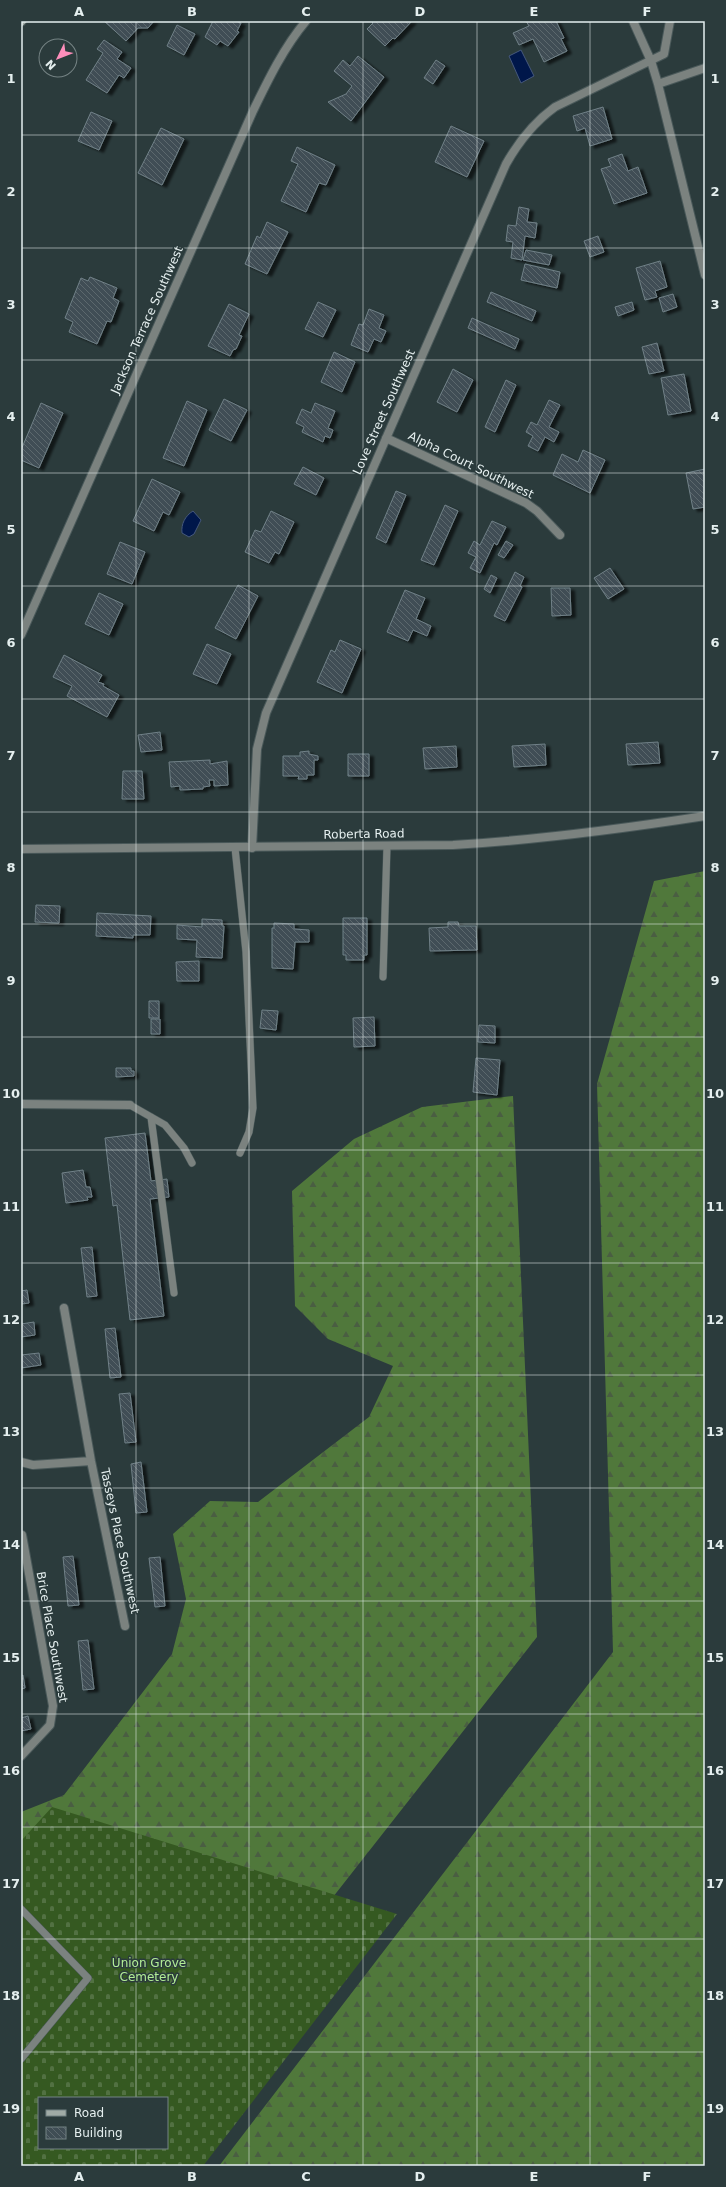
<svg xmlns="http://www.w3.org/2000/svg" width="726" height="2187" viewBox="0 0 726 2187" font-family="'DejaVu Sans',sans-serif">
  <defs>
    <pattern id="forest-firs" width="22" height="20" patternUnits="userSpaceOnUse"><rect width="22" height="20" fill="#50783b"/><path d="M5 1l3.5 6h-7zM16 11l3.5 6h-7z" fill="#4a5e42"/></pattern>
    <pattern id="cemetery-stones" width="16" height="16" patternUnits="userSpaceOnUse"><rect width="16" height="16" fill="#355921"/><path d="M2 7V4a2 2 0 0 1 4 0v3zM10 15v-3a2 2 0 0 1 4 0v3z" fill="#527142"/></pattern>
    <pattern id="building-back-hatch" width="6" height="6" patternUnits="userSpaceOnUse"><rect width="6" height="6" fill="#3f4d54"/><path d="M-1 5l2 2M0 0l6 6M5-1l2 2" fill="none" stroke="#5b676d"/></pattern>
    <filter id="shadow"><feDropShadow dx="4.5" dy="2.5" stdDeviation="1" flood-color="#0009"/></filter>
  </defs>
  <rect width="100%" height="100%" fill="#2b3b3c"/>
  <path fill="url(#forest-firs)" d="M705,871V2166H219L613,1652L597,1084L654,881Z
    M513,1096L537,1637L282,1962L21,1879V1812L64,1795L172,1654L186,1599L173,1534L210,1501L258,1502L369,1417L393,1366L328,1339L295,1306L292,1191L354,1139L422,1107Z"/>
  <path fill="url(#cemetery-stones)" fill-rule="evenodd" d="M52,1807L397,1914L203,2166H21V1841ZM39,2098H167V2148H39Z"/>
  <path fill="#00174a" stroke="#45587c" d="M521,50L534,76L521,83L509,56Z
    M193,511L201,520L194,534L189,537L182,533C181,524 185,516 193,511Z"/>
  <path fill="url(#building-back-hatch)" stroke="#718188" filter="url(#shadow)" d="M104,21H154L148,28H138L126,41Z
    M213,21H236L241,23L237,31L239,32L228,46L220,41L217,45L205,37Z
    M371,21H412L395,39L393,38L385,46L367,29L373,23Z
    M526,21H556L564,38L561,39L567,51L544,62L533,39L519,45L513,33L529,26Z
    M177,25L195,34L184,55L167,46Z
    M104,40L122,52L117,59L131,68L124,78L119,75L107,93L86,80L103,53L97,49Z
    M358,56L384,77L351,121L328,102L346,94L352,86L334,71L343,60L350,66Z
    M436,60L445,66L433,84L424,78Z
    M603,107L612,139L590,146L585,128L577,131L573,116Z
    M91,112L112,121L99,150L78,141Z
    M451,126L484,141L467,177L435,162Z
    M161,128L184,139L162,185L138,173Z
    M297,147L335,165L326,185L319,183L306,212L281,201L298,164L291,161Z
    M622,154L628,171L638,167L647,193L614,204L601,169L611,166L608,159Z
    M519,207L529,209L527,222L537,223L535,238L525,236L522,260L511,258L513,242L506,241L508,225L516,226Z
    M267,222L288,232L267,274L245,264L257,236L260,238Z
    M598,236L604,252L590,257L584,241Z
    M526,250L552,255L549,265L523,260Z
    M660,261L667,287L655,291L657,297L645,300L636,268Z
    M525,264L560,272L557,288L521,280Z
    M90,277L117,288L113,298L119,301L111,322L107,321L97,344L69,332L73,322L65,318L81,278L88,281Z
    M491,292L536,311L532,321L487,302Z
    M673,294L677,307L663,312L659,298Z
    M318,302L336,310L323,337L305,329Z
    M632,302L634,310L618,316L615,307Z
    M229,304L249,314L239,335L242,336L236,349L233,350L230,356L208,346Z
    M369,309L384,315L379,328L386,331L381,342L374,339L368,352L351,345L359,324L363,325Z
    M472,318L519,339L515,349L468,328Z
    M657,343L664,371L649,374L642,347Z
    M334,352L355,362L342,392L321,382Z
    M453,369L473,380L457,412L437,402Z
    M684,374L691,411L668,415L661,378Z
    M506,380L516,385L495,432L485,427Z
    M224,399L247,410L231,441L209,430Z
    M549,400L560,405L549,427L559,432L554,442L545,437L538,451L528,446L533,436L526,432L531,422L537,425Z
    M187,401L207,410L184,466L163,458Z
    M41,403L63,413L39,468L21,460V450Z
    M315,403L335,411L328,428L333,430L330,438L325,436L323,442L302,432L304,427L296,423L302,409L311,413Z
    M583,450L605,460L590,493L553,475L562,454L578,462Z
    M303,467L324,478L316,495L294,484Z
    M705,469V507L693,509L686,473Z
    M152,479L180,492L169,515L163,512L154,531L133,521Z
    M396,491L406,495L386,543L376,538Z
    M445,505L458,511L434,565L421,560Z
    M271,511L294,522L279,554L275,552L269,563L245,552L255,530L261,532Z
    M492,521L506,527L497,545L494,543L480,573L470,568L476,557L468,553L474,541L480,545Z
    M506,541L513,545L504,558L498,555Z
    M120,542L145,552L132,584L107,574Z
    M610,568L624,589L608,599L594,578Z
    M515,572L524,577L520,586L522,587L505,621L494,616Z
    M491,575L497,578L490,593L484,589Z
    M238,585L258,596L236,639L215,628Z
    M551,588H570L571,615L552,616Z
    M405,590L425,598L416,619L431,626L427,636L413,630L408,641L387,632Z
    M99,593L123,604L109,635L85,624Z
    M340,640L361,649L342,693L317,682L331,650L335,652Z
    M207,644L231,654L217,684L193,674Z
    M64,655L102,675L98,682L104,684L103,686L119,695L107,717L67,696L72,686L53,677Z
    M160,732L162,750L141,752L138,735Z
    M658,742L660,763L628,765L626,744Z
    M545,744L546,765L514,767L512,746Z
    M456,746L457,767L425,769L423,748Z
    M309,751V754L318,756V760H314V775H307V779H298L299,776H283V756H300V752Z
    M348,754H369V776H348Z
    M210,760V764L227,761L228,785L214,786V780H209L210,786L203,787V789L180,790V786L171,787L169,762Z
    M123,771H142L144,799H122Z
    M36,905L60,906L59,923L35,922Z
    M97,913L151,916L150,935H133V938L96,936Z
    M343,918H367V955H364V960H346V955H343Z
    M202,919L222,920V926H224L222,958L196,957L197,940L177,939V925L202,927Z
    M448,922H458L459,926H476L477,950L430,951L429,928L448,927Z
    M274,923L294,924V929L309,930V942H295L293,969L272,968V928H274Z
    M199,961V981H177L176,962Z
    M149,1001H159V1018H149Z
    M262,1010L278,1011L276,1030L260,1028Z
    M374,1017L375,1046L354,1047L353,1018Z
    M151,1019H160V1034H151Z
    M479,1025L495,1026V1043L478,1042Z
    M476,1058L500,1060L497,1095L473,1092Z
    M116,1068H131V1071H134V1076L116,1077Z
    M145,1133L151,1181L167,1179L169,1197L150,1199L164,1316L130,1320L117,1205L113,1206L105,1138Z
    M83,1170L86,1187H90L92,1197H87L88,1200L66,1203L62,1173Z
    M92,1247L97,1296L87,1297L81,1248Z
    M27,1290L29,1303L21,1304V1291Z
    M34,1322L35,1335L21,1337V1324Z
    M115,1328L121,1377L110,1378L105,1329Z
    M39,1353L41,1365L21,1368V1355Z
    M130,1393L136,1442L125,1443L119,1394Z
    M141,1462L147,1512L136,1513L131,1464Z
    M73,1556L79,1605L68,1606L63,1557Z
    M160,1557L165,1606L155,1607L149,1558Z
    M88,1640L94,1689L83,1690L78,1641Z
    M23,1675L25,1688L21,1689V1676Z
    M28,1716L31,1729L21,1731V1718Z"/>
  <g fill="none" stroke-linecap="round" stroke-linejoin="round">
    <g stroke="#495859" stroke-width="8">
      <path id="service" d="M235,848L246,952L253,1108L249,1132L240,1153
        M383,977L387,846
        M130,1105L165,1125L184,1148L192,1163
        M151,1117L174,1293
        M21,1909L88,1978L21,2059"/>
    </g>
    <g stroke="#495859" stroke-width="10">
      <path id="minor" d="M633,21L651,61L658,84L705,275
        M658,84L705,68
        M386,438L526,503L537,511L560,535
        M21,635L253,111C268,80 284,47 306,21
        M252,848L257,749L266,713L506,164C519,141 533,123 555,107L664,54L670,21
        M21,1104L130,1105
        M64,1308L91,1461L125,1626
        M21,1462L33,1465L91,1461
        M21,1756L50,1725L53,1706L22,1535"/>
    </g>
    <g stroke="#495859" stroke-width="10">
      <path id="tertiary" d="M21,849L453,845C538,840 621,829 705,816"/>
    </g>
    <g stroke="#495859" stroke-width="10">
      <path id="secondary" d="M21,22L22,21"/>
    </g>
    <use href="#service" stroke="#7b827f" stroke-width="7"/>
    <use href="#minor" stroke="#7b827f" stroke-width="8"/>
    <use href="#tertiary" stroke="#7b827f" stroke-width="8"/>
    <use href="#secondary" stroke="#a0aba6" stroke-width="8"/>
  </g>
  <path fill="none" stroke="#e5efef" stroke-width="1" stroke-opacity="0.55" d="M136,21V2098M249,21V2166M363,21V2166M477,21V2166M590,21V2166M21,135H705M21,248H705M21,360H705M21,473H705M21,586H705M21,699H705M21,812H705M21,924H705M21,1037H705M21,1150H705M21,1263H705M21,1375H705M21,1488H705M21,1601H705M21,1714H705M21,1827H705M21,1939H705M21,2052H705M136,2148V2166"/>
  <g text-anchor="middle" stroke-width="3" stroke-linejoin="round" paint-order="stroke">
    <g font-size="12" fill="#e5efef" stroke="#2b3b3c">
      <text transform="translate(147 320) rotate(-66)" y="4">Jackson Terrace Southwest</text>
      <text transform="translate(384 412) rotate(-66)" y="4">Love Street Southwest</text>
      <text transform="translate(471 465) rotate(26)" y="4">Alpha Court Southwest</text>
      <text transform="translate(364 834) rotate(-1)" y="4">Roberta Road</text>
      <text transform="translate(120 1541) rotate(78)" y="4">Tasseys Place Southwest</text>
      <text transform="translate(52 1637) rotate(80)" y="4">Brice Place Southwest</text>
    </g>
    <g font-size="12" fill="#b2ed95" stroke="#2b3b3c">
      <text x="149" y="1967">Union Grove<tspan x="149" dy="14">Cemetery</tspan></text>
    </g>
  </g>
  <rect width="726" height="2187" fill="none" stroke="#2b3b3c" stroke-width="44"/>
  <rect x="38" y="2097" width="130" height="52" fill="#2b3b3c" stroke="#758384"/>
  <rect x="46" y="2110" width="20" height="6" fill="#a0aba6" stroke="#758384"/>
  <text x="74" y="2117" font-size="12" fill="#e5efef">Road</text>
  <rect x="46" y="2127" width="20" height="12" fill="url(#building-back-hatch)" stroke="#758384"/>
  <text x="74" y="2137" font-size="12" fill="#e5efef">Building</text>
  <g transform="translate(58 58) rotate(227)"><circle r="19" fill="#2b3b3c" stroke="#758384"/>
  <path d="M0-3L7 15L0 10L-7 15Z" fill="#fe8ebb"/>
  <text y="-6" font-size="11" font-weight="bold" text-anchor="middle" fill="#e5efef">N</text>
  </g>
  <rect x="22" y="22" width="682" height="2143" fill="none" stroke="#e5efef" stroke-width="1.5"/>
  <g font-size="13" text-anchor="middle" font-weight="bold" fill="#e5efef">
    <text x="79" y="16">A</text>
    <text x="192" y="16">B</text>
    <text x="306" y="16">C</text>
    <text x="420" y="16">D</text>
    <text x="534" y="16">E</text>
    <text x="647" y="16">F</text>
    <text x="11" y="83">1</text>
    <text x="715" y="83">1</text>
    <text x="11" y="196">2</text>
    <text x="715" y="196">2</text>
    <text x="11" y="309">3</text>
    <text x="715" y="309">3</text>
    <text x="11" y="421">4</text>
    <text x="715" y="421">4</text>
    <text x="11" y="534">5</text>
    <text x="715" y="534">5</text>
    <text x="11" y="647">6</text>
    <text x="715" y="647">6</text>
    <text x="11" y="760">7</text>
    <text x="715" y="760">7</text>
    <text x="11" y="872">8</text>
    <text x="715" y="872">8</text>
    <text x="11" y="985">9</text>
    <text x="715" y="985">9</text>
    <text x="11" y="1098">10</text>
    <text x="715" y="1098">10</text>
    <text x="11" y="1211">11</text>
    <text x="715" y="1211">11</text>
    <text x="11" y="1324">12</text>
    <text x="715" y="1324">12</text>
    <text x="11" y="1436">13</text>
    <text x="715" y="1436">13</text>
    <text x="11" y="1549">14</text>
    <text x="715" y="1549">14</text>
    <text x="11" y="1662">15</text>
    <text x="715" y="1662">15</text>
    <text x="11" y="1775">16</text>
    <text x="715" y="1775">16</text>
    <text x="11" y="1888">17</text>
    <text x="715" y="1888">17</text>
    <text x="11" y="2000">18</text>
    <text x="715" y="2000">18</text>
    <text x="11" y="2113">19</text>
    <text x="715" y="2113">19</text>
    <text x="79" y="2181">A</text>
    <text x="192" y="2181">B</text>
    <text x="306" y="2181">C</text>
    <text x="420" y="2181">D</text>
    <text x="534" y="2181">E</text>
    <text x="647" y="2181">F</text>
  </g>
</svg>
